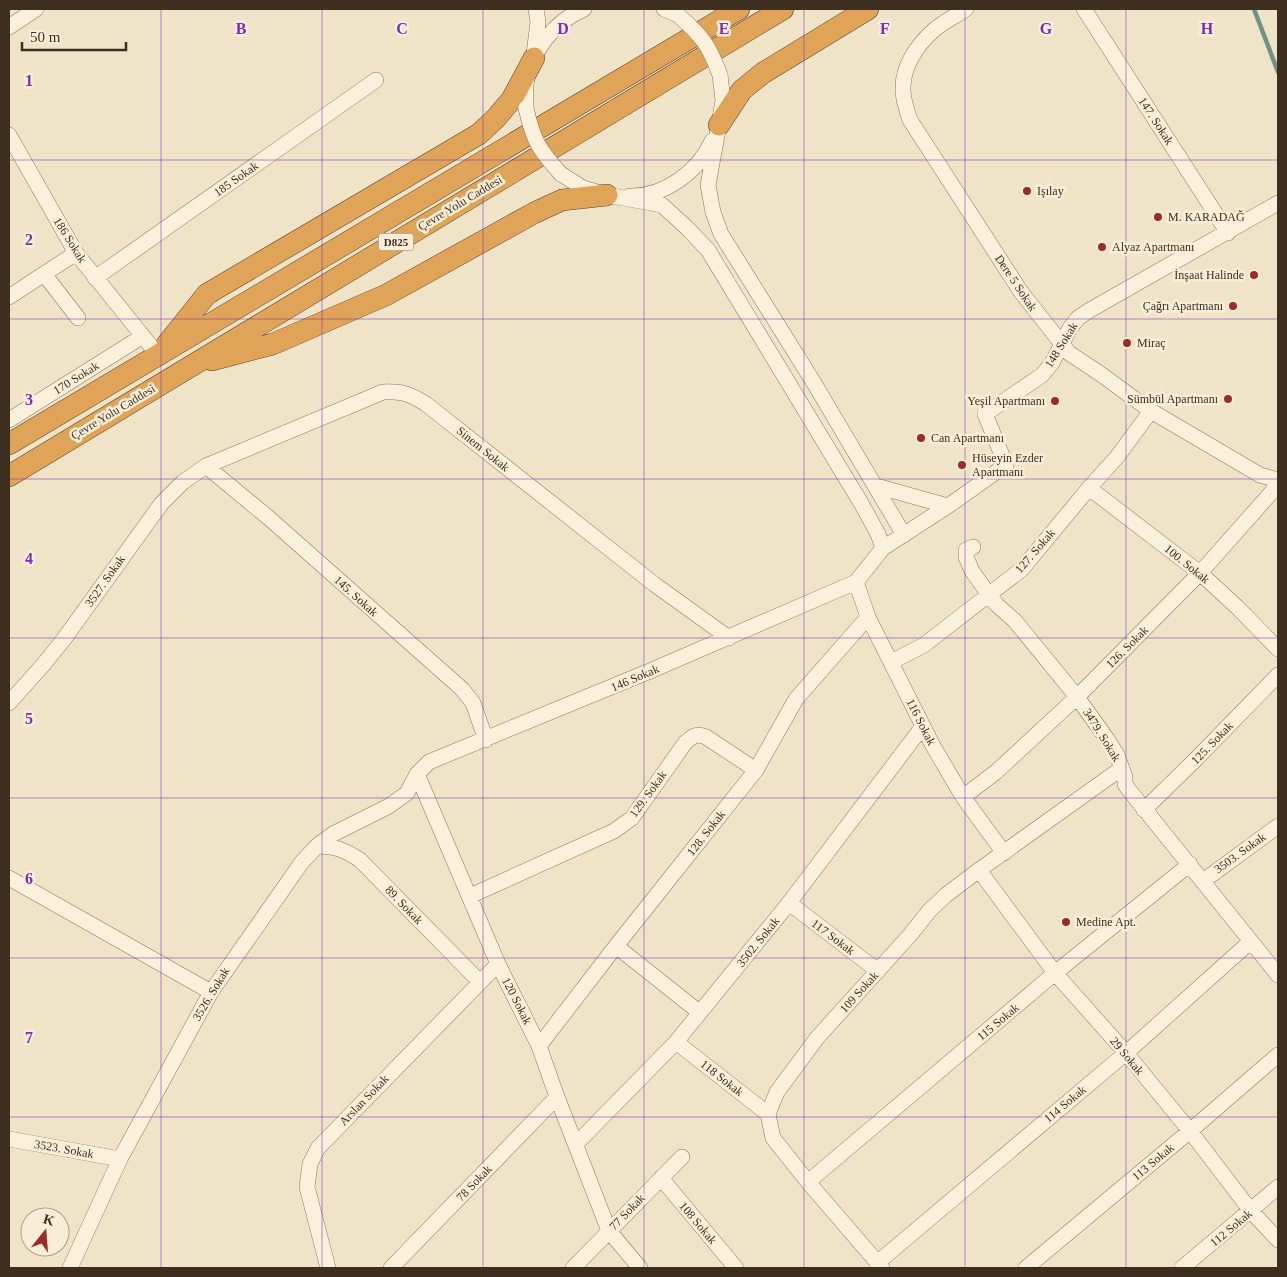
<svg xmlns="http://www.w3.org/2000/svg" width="1287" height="1277" viewBox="0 0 1287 1277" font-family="'Times New Roman',serif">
  <rect width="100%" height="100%" fill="#f0e4c8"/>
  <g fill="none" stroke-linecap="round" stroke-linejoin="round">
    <path stroke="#6f938a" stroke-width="4.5" d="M1254,9L1278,72"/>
    <g stroke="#8d765c" stroke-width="16">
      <path id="minor" d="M664,9L678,15
        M966,9C956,16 943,22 934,30C917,45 902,67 903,90C903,100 907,111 910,120L1021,292L1069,353L1102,375L1151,411L1260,475L1278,480
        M1084,9L1228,233
        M9,27L36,9
        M534,54L538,22L536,9
        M526,108C526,100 525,92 526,84C530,52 555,21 584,9
        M720,119L723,100L720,75
        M719,125L708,185L713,212L721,234L814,383L904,535
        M9,135L76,253L158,355
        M561,174L583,188L600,193
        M607,195L662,205L687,228L708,250L861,503L878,534L883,548
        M630,196C664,197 699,171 712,141
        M44,274L78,318
        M95,278L376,80
        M9,297L76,253
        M9,420L143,336
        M206,466L270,519L462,689L473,703L486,740
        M876,486L948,506
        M1089,488L1200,573L1237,607L1278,649
        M973,547L966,550V557L972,571L989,595L997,605L1015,621L1077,697L1107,739L1117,755L1125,777V784L1129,790L1278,975
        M856,582L868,617L933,746L963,797L1004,853
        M891,662L924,645L1022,569L1089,488L1117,457L1151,411
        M9,703L43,665L64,639L161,504L183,482L206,466L383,392C402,391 410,394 426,404L654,584L729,638
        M417,774L498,964L539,1046L557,1097L609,1231L640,1268
        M963,797L996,772L1077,697L1200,573L1278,485
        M1144,810L1195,760L1278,675
        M317,846C335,846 345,850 360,860L480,982
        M979,870L1055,973L1126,1053L1190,1131L1251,1211L1278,1240
        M9,878L211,992
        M1203,881L1278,826
        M470,896L614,831L632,818L685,743C693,736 696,733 706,737L756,770
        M789,903L878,971
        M616,946L699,1012
        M676,1042L768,1114
        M539,1046L616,946L756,770L796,699L868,617
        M9,1139L120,1159
        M576,1144L676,1042L789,903L923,726
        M661,1178L736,1268
        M808,1182L1055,973L1190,864
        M877,1263L1126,1053L1250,942
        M70,1268L120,1159L211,992L302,862L317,846L333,834L389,806L407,793L417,774L429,762L650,671L856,582L883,548L948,506L1006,465L985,414L1042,375L1052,363L1070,328L1078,318L1090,310L1278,203
        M328,1268L307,1187L310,1164L318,1148L498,964
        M391,1268L557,1097
        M573,1268L682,1157
        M882,1268L808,1182L773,1138L768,1114L777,1092L817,1038L910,935L930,910L946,895L979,870L1122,768
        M1026,1268L1190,1131L1278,1055
        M1182,1268L1278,1187"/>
    </g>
    <g stroke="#5b4430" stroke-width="22">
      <path id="highway" d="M719,125L742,90L763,73L868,9
        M167,344L207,294L479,134L496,118L512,99L534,58
        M212,360L273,344L386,295L534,213L562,200L607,195
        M9,444L739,9
        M9,476L783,9"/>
    </g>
    <use href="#minor" stroke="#faf1dc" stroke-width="15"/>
    <use href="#highway" stroke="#e0a458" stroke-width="21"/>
    <g stroke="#8d765c" stroke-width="16" stroke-linecap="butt">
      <path id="minor-bridge" d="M678,15C702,36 709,45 720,75
        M526,108C533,140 539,150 561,174"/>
    </g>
    <use href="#minor-bridge" stroke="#faf1dc" stroke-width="15"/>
  </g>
  <path fill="none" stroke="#7b2cbf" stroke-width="1" stroke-opacity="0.55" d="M161,9V1268M322,9V1268M483,9V1268M644,9V1268M804,9V1268M965,9V1268M1126,9V1268M9,160H1278M9,319H1278M9,479H1278M9,638H1278M9,798H1278M9,958H1278M9,1117H1278"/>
  <g fill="#9e2a2b" stroke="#f7eed8" stroke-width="2">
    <circle cx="1027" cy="191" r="5"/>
    <circle cx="1158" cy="217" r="5"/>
    <circle cx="1102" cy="247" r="5"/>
    <circle cx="1254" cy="275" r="5"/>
    <circle cx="1233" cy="306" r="5"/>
    <circle cx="1127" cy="343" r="5"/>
    <circle cx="1228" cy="399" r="5"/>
    <circle cx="1055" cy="401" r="5"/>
    <circle cx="921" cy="438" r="5"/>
    <circle cx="962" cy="465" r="5"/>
    <circle cx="1066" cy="922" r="5"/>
  </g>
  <g text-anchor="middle" stroke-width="5" stroke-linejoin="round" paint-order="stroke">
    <rect fill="#f7eed8" stroke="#756857" stroke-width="1" x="378.5" y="233.5" width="35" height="17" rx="4"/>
    <g font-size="11" font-weight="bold" fill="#3d2e20">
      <text x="396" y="246">D825</text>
    </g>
    <g font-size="12" fill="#3d2e20" stroke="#f7eed8">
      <text transform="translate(1156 121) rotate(57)" y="4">147. Sokak</text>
      <text transform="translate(236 179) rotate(-35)" y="4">185 Sokak</text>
      <text transform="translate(460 203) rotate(-31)" y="4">Çevre Yolu Caddesi</text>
      <text transform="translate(70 240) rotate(58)" y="4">186 Sokak</text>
      <text transform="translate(1016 283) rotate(56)" y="4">Dere 5 Sokak</text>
      <text transform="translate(1061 345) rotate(-58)" y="4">148 Sokak</text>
      <text transform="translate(76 378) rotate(-32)" y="4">170 Sokak</text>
      <text transform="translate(113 412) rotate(-31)" y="4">Çevre Yolu Caddesi</text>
      <text transform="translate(483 449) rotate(39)" y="4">Sinem Sokak</text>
      <text transform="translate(1035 551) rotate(-49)" y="4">127. Sokak</text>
      <text transform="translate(1187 564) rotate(39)" y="4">100. Sokak</text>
      <text transform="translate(105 581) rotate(-55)" y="4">3527. Sokak</text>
      <text transform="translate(356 596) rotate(42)" y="4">145. Sokak</text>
      <text transform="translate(1127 647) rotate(-45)" y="4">126. Sokak</text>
      <text transform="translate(635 678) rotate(-23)" y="4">146 Sokak</text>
      <text transform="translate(921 722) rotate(63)" y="4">116 Sokak</text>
      <text transform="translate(1102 735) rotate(58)" y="4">3479. Sokak</text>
      <text transform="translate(1212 743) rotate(-46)" y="4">125. Sokak</text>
      <text transform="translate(648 794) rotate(-54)" y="4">129. Sokak</text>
      <text transform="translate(706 833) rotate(-52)" y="4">128. Sokak</text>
      <text transform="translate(1240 853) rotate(-36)" y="4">3503. Sokak</text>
      <text transform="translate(404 905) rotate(46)" y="4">89. Sokak</text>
      <text transform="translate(833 937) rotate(37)" y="4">117 Sokak</text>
      <text transform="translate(758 942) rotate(-51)" y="4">3502. Sokak</text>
      <text transform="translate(859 992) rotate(-48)" y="4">109 Sokak</text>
      <text transform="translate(211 994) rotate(-59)" y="4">3526. Sokak</text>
      <text transform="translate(517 1001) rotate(63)" y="4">120 Sokak</text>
      <text transform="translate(998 1022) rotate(-40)" y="4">115 Sokak</text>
      <text transform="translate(1127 1056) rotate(50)" y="4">29 Sokak</text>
      <text transform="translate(722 1078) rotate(38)" y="4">118 Sokak</text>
      <text transform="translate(364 1100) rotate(-46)" y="4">Arslan Sokak</text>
      <text transform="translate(1065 1104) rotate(-40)" y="4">114 Sokak</text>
      <text transform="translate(64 1149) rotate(10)" y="4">3523. Sokak</text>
      <text transform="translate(1153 1162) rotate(-40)" y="4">113 Sokak</text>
      <text transform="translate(474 1183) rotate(-46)" y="4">78 Sokak</text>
      <text transform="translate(627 1212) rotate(-46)" y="4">77 Sokak</text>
      <text transform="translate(698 1223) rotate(50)" y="4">108 Sokak</text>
      <text transform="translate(1231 1228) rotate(-40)" y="4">112 Sokak</text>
    </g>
    <g font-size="12" fill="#3d2e20" stroke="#f7eed8" text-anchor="start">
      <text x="1037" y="195">Işılay</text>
      <text x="1168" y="221">M. KARADAĞ</text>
      <text x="1112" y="251">Alyaz Apartmanı</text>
      <text x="1244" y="279" text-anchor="end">İnşaat Halinde</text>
      <text x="1223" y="310" text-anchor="end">Çağrı Apartmanı</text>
      <text x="1137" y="347">Miraç</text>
      <text x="1218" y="403" text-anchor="end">Sümbül Apartmanı</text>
      <text x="1045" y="405" text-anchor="end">Yeşil Apartmanı</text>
      <text x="931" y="442">Can Apartmanı</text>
      <text x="972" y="462">Hüseyin Ezder<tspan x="972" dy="14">Apartmanı</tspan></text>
      <text x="1076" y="926">Medine Apt.</text>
    </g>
  </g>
  <g font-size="16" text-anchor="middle" font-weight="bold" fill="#7b2cbf" stroke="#f7eed8" stroke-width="5" stroke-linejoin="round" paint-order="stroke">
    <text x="241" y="34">B</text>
    <text x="402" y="34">C</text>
    <text x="563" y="34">D</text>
    <text x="724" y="34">E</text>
    <text x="885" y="34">F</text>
    <text x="1046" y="34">G</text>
    <text x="1207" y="34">H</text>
    <text x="29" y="86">1</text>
    <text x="29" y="245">2</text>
    <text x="29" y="405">3</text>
    <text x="29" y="564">4</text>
    <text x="29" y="724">5</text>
    <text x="29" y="884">6</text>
    <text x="29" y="1043">7</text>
  </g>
  <rect width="1287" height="1277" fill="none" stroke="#3d2e20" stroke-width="20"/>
  <g transform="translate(45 1232) rotate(17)"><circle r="24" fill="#f7eed8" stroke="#ada18e"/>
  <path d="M0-4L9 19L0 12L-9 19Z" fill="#9e2a2b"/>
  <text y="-8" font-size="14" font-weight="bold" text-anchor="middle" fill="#3d2e20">K</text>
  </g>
  <path d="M22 42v8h104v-8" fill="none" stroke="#3d2e20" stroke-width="2.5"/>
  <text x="30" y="42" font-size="15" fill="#3d2e20" stroke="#f7eed8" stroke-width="4" paint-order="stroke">50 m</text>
</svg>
